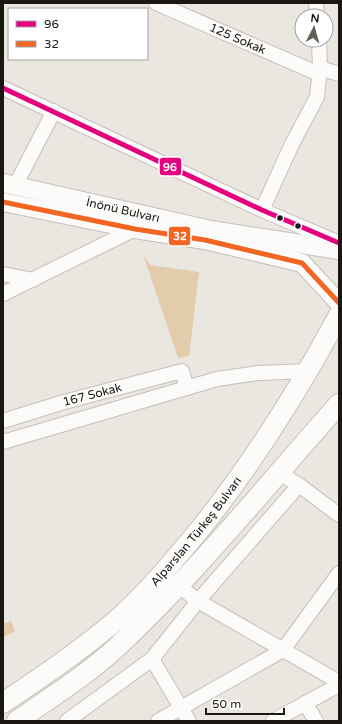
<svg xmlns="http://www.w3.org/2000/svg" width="342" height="724" viewBox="0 0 342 724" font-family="'Varela Round',sans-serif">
  <rect width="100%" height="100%" fill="#eae6e0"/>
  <path fill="#e2ccab" d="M143,254L150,265L199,272L189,356L178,358Z
    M11,621L15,631L3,637V624Z"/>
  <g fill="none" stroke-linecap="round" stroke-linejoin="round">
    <g stroke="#c4c1bc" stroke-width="16">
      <g id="minor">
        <path id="s1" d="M156,3L319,74"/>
        <path d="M316,3L317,16"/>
        <path d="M320,68L339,74"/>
        <path d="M3,88L262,210L339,243"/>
        <path d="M15,186L54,111"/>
        <path d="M262,210L292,144L317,97L320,68L319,40"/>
        <path d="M3,274L33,280"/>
        <path d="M3,294L135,229"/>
        <path id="s2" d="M3,421L64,402L182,371L187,388"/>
        <path d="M3,442L217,379L258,373L309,371"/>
        <path d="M278,472L299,485L339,515"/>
        <path d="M179,586L198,601L339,682"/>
        <path d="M152,659L189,721"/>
        <path d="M305,703L316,721"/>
        <path d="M67,721L152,659L198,601L299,485"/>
        <path d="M158,721L283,650L339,573"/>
        <path d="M273,721L339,685"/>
      </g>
    </g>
    <g stroke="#c4c1bc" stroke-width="20">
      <g id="major">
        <path id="s3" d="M3,183L211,230L339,250"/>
        <path d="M3,202L135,229L205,240L302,263L339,303"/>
      </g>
    </g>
    <g stroke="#c4c1bc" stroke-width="22">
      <g id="highway">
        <path id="s4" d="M3,703C43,676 83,649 120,617C150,590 175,559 201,528C254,461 299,390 339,315"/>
        <path d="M17,721C51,697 87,675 117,647C197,572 266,486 339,404"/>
      </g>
    </g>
    <use href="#minor" stroke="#fcfbfa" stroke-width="14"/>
    <use href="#major" stroke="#fcfbfa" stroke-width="18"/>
    <use href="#highway" stroke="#fcfbfa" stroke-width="20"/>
    <g stroke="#fff" stroke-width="8">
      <path id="bus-1" d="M3,88L262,210L339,243"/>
    </g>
    <g stroke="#fff" stroke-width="8">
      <path id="bus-2" d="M3,202L135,229L205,240L302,263L339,303"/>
    </g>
    <use href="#bus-1" stroke="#e5007d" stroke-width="5"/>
    <use href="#bus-2" stroke="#f26522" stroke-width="5"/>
  </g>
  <g fill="#1a1713" stroke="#fff" stroke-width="1.5">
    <circle cx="280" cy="218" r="3.5"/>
    <circle cx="298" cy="226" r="3.5"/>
  </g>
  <g text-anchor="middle" stroke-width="3" stroke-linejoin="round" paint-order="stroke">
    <g font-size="12" fill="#1a1713" stroke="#fff">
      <text dy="4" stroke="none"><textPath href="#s1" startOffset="89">125 Sokak</textPath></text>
      <text dy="4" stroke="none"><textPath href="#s3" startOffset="123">İnönü Bulvarı</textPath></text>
      <text dy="4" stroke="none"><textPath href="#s2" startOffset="93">167 Sokak</textPath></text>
      <text dy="4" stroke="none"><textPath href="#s4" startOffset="260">Alparslan Türkeş Bulvarı</textPath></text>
    </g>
  </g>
  <g stroke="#fff" stroke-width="1.5">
    <rect x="159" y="157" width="23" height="19" rx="4" fill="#e5007d"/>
    <rect x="168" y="226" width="23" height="20" rx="4" fill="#f26522"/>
  </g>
  <g font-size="11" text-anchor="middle" font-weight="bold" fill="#fff">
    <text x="170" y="171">96</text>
    <text x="180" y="240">32</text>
  </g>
  <rect width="342" height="724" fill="none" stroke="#1a1713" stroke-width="8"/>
  <rect x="8" y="8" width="140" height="52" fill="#ffffff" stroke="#a3a2a1"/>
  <rect x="16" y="21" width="20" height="6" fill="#e5007d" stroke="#a3a2a1"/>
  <text x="44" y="28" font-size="12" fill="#1a1713">96</text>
  <rect x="16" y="41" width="20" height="6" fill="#f26522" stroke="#a3a2a1"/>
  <text x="44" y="48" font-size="12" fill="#1a1713">32</text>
  <g transform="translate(314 28) rotate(6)"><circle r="19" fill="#ffffff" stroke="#a3a2a1"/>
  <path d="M0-3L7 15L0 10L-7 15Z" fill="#635f5b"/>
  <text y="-6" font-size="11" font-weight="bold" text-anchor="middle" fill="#1a1713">N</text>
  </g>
  <path d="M206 708v6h78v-6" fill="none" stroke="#1a1713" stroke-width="2"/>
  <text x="212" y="708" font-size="12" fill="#1a1713" stroke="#ffffff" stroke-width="3" paint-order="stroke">50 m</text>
</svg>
